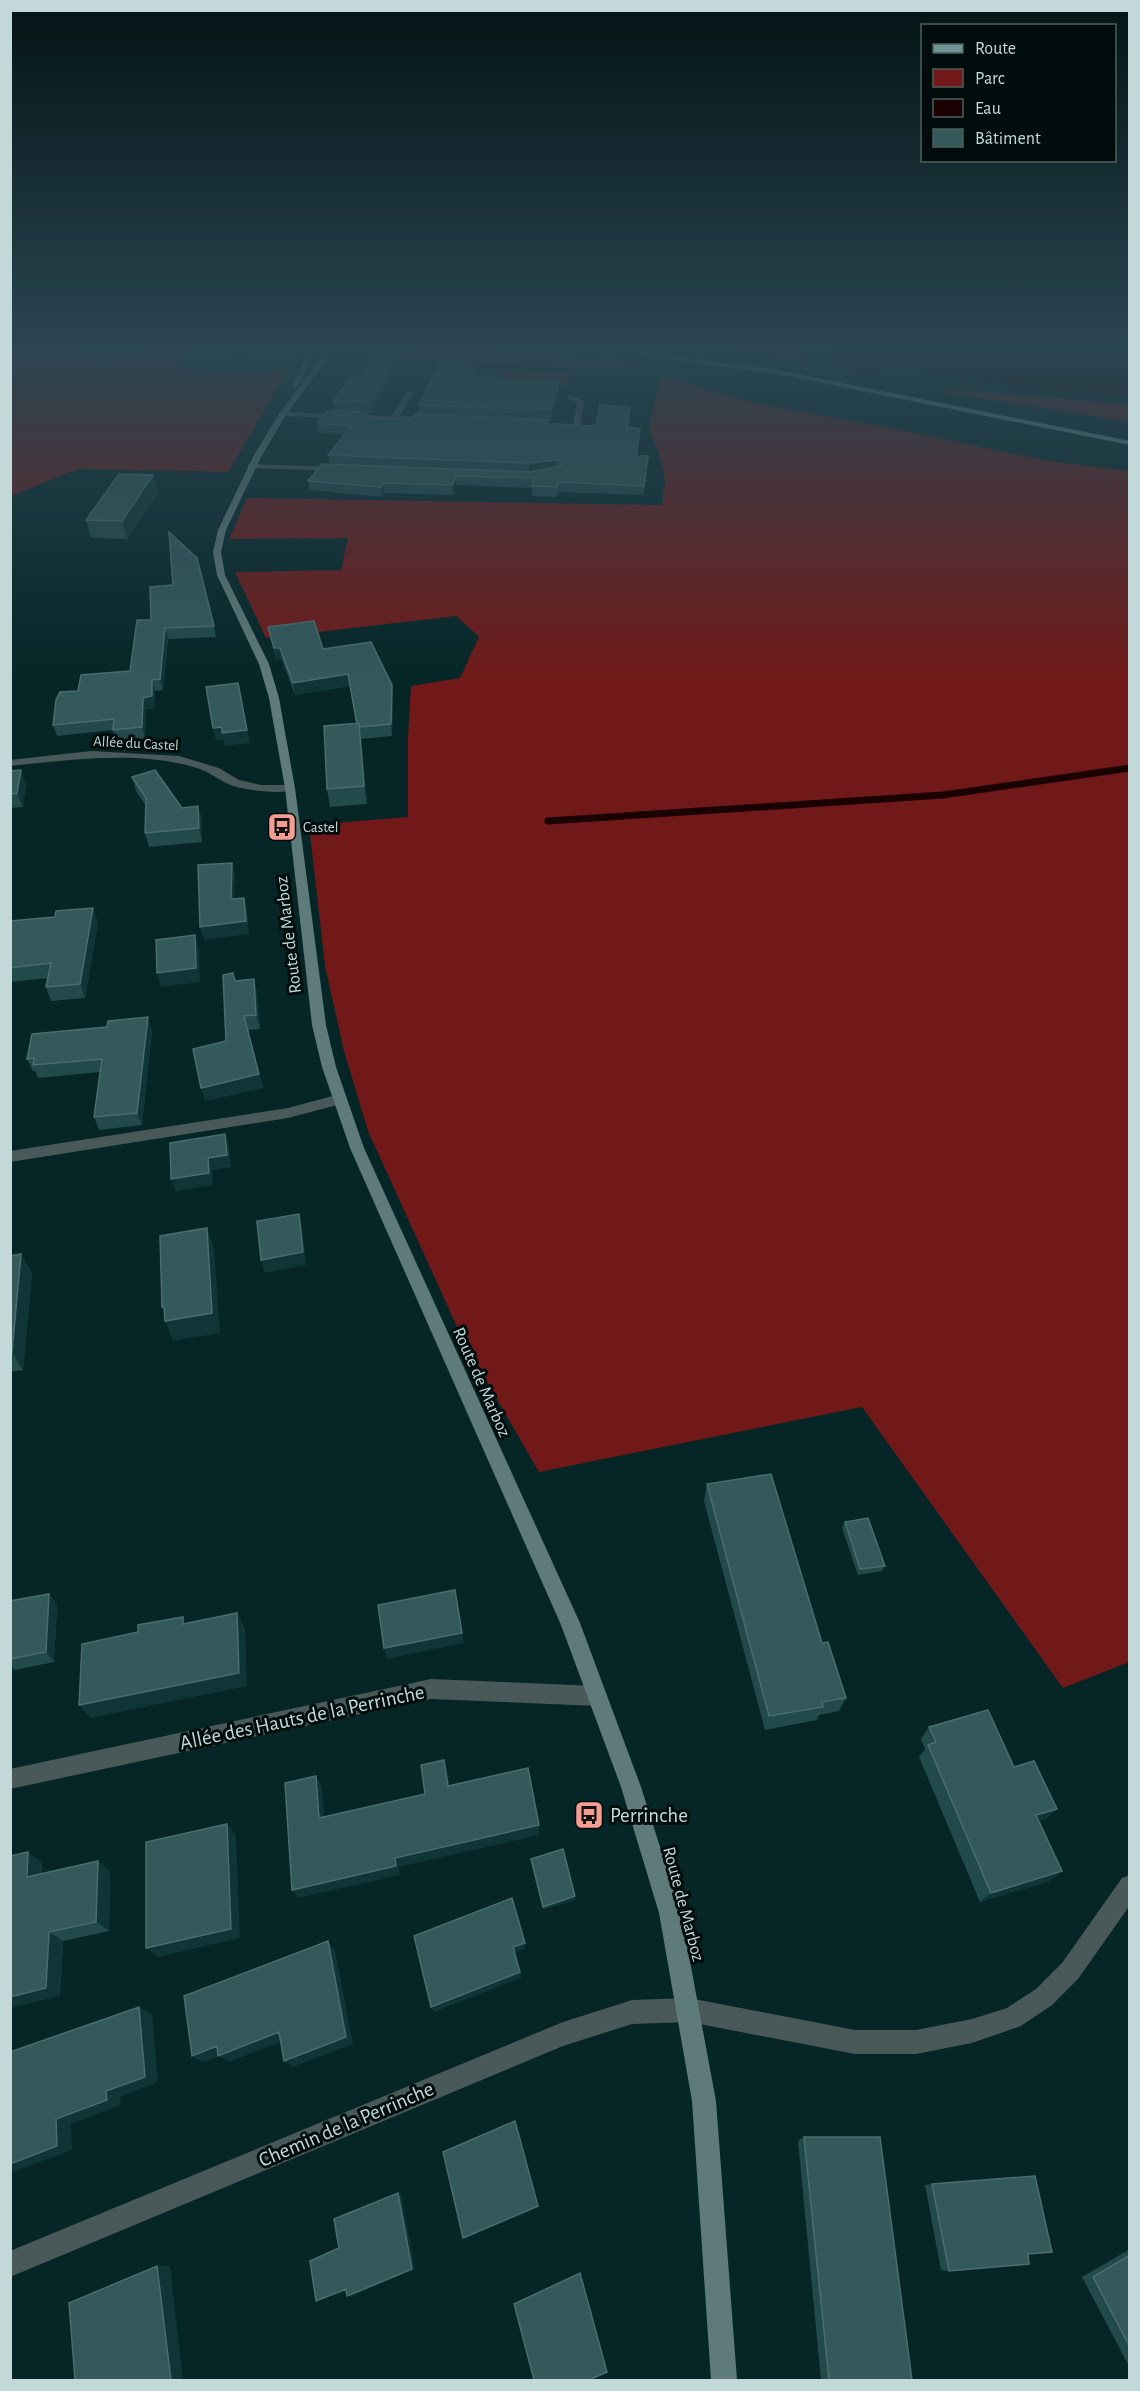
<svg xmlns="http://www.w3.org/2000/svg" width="1140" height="2391" viewBox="0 0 1140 2391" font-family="'Alegreya Sans',sans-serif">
  <rect width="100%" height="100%" fill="#052526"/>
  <path fill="#063031" d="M192,349H290L288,370L171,369Z"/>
  <path fill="#711918" d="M11,349H80C99,361 133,350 154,349C167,349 179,349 192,349L172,369L288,370L228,472L78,469L11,496Z
    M725,349H803L805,365Z
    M500,370L570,372L567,385L495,382Z
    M661,376L752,402L890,428L1048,461L1129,471V1662L1063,1688L862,1407L539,1472L464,1342L368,1131L344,1051L325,966L309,825L408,817V736L411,686L460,678L479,637L456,616L266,638L235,572L341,570L348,538L229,539L247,498L662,505L665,480L660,458L649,427Z
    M954,390L1129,404V422L936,391Z"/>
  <path fill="#8a2d29" d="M389,349H478L618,360L637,368L434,362L398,358Z"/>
  <path fill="#1b0202" d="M828,349H1129V395L1013,389L1009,383C1000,380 991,383 981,382C954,379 904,362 879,370L882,374L879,376C863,375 845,374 831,364Z"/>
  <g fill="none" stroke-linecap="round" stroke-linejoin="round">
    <path stroke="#1b0202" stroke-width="7" d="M548,821L943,795L1130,768"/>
    <path fill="#49595a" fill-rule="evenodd" d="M234,349H242L245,352L240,356H236L238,352Z"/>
    <path fill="#49595a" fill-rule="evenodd" d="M408,390L415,392L400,416L433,418L436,422L283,416L279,414L283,412L392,416Z
      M570,395L585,401L580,426L576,428L552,427L555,423L573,424L577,402L567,399Z
      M248,464L338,467L342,469L338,471L251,468H248Z
      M91,751L179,756L219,768L239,780L261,785H290L295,788C286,796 246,790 233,786C220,781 210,772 197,768C138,750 70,760 10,766V760Z
      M340,1094L345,1095L347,1099L345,1103L288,1118L10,1162V1151L288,1108Z
      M431,1679L597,1686L604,1689L607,1696L604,1703L597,1706L431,1699L10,1789V1769Z
      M1130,1875V1905L1078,1979L1052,2005L1021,2026L972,2043L916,2054H855L689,2022L632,2024L563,2046L10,2277V2251L563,2022L632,2000L689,1998L855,2030H916L972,2019L1007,2008L1036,1989L1062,1963L1122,1878Z"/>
    <path fill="#5f7a7a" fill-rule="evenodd" d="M310,349H316L298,387L292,388Z
      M328,349H334L286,415L261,457L226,530L221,552L225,575L269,664L279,698L295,788L326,1025L336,1067L364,1148L580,1623L641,1787L681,1913L716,2101L737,2380H711L692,2101L659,1913L621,1787L561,1625L350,1148L322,1067L312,1025L285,788L269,698L259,664L217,575L213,552L218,530L253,457L279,414Z"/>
    <path fill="#709394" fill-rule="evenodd" d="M596,349H615L778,370L1130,441V445L778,374Z"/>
  </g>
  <path fill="#224a4b" d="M401,357L372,413H367L368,418L412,420L419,415V405L470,364V368L476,377L559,392L551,421H548V424L596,426L630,416L628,427L640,438L637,456L647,466L644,495L558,492L557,497L532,496V488L456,485L453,495L384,493L382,497L310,490L308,481L329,464L328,455L345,434L318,433L317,424L334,411L333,401L361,378Z
    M153,475L158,493L127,539L91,538L86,520Z
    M137,620L214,626L216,637L168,639L163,690L155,691V708L146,709L145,739L116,742L113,730L57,736L53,725L78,691L130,671Z
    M268,627L323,649L392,685L393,697L392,736L361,739L367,804L330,807L327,789L356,724L350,686L295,695L282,660H276Z
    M21,770L26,784L23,807L10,808V771Z
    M132,777L182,808L198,806L202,820V842L149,847L145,833L146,806L136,791Z
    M10,921H98L85,998L51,1001L46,987L48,978L10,982Z
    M254,979L257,993L260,1029L248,1030L263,1088L205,1101L226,1041L235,981Z
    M152,1030L142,1125L99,1130L94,1117L100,1072L38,1078L35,1071H33L27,1059Z
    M10,1256L32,1273L23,1370L10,1372Z
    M707,1484L822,1643L846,1698L839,1711L819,1715L817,1720L765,1730L704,1501Z
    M845,1522L885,1566L882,1571L858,1575L842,1528Z
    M49,1594L57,1605L54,1662L15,1670L10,1665V1601Z
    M929,1727L1014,1767L1057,1809L1045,1819L1039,1821L1062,1871L1050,1881L980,1902L919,1757L925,1749L921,1739Z
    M28,1852L42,1863V1873L110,1871L109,1931L63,1941L60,1996Z
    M804,2137L912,2380H821L798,2141Z
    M932,2184L949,2271L941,2270L925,2185Z
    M1130,2249V2368L1082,2277Z"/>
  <path fill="#0f3536" d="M399,349H401V357L372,413L371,402Z
    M475,368L476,378L471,377Z
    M559,382V392L551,421V410Z
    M640,429V438L635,466L636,456Z
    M556,460V470L529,473V463Z
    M153,475L158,493L127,539L122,521Z
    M456,476V485L453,495L452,485Z
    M383,483L384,493L382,497L381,487Z
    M165,628L168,639L163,690L160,679Z
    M274,648H280L282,660H276Z
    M348,674L350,686L295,695L293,683Z
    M152,680L155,691V708L146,709L145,739L142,727L143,698Z
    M238,683L250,743L225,746L224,740L216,741L213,728Z
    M392,685L393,697L392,736L391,724Z
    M359,723L362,741L367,804L364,786Z
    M21,770L26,784L23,807L17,793Z
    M198,806L202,820V842L199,828Z
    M232,863L235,875L234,912L231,899Z
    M244,898L247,910L249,934L204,940L200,927Z
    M93,908L98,921L85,998L80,984Z
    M195,935L199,949L200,982L161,987L157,973Z
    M254,979L257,993L260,1029L256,1015Z
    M244,1016L263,1088L205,1101L201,1088Z
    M148,1017L152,1030L142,1125L137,1113Z
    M225,1134L229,1146L231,1167L212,1170L213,1185L176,1191L171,1179L208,1158Z
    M299,1214L302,1227L306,1265L265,1273L261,1260Z
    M207,1228L214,1248L220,1333L173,1341L165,1321H167L162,1307Z
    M21,1254L32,1273L23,1370L12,1352Z
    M49,1594L57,1605L54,1662L46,1652Z
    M237,1613L245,1628L247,1686L91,1718L79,1705Z
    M462,1633L464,1643L387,1659L384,1648Z
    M444,1760L447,1771L451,1796L448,1786Z
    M316,1776L322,1787L325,1828L319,1818Z
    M1057,1809L1045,1819L1025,1826L1036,1815Z
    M227,1824L236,1835L240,1938L158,1957L146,1948Z
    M539,1825V1835L399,1867L400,1875L298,1898L292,1890L395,1858Z
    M28,1852L42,1863L41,1887L27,1877Z
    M98,1861L110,1871L109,1931L96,1922Z
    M1062,1871L1050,1881L980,1902L991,1893Z
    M575,1896V1900L543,1910V1907Z
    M49,1932L63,1941L60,1996L10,2008V1997Z
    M328,1941L335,1950L353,2044L293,2067L284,2061Z
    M525,1943V1949L514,1953L513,1947Z
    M520,1972L521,1978L434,2012L431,2007Z
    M139,2007L152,2014L158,2082L120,2097L121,2105L71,2124L72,2150L10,2173V2164L56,2119L106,2091Z
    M279,2032L288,2039L229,2062L219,2056L203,2062L192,2056L217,2046Z
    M516,2124L539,2207L465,2239L463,2238Z
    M398,2193L401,2194L415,2269L352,2296H347Z
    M157,2266H170L183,2380H171Z
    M346,2289H351L321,2300L316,2301Z"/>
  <path fill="#33595a" stroke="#4a6d6e" stroke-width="1.5" d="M378,349H399L371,402L333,401L351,377L361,378Z
    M440,363L470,364L469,368H475L471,377L559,382L551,410L419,405Z
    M600,405L630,407L627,427L640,429L636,456H648L644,486L558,482L557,487L532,486L534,478L456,476L452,485L383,483L381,487L308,481L322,464L529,472L562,466L561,462L556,460L529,463L328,455L352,425L317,424L327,411L367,412L364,418L412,420L415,414L548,420L547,424L596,426Z
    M119,474L153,475L122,521L86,520Z
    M169,532L197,558L214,626L165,628L160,679L152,680V696L143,698L142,727L113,730L114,719L53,725L56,700L60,692L78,691L81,675L130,671L137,620H151L150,587L173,585Z
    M314,621L323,649L371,642L392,685L391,724L360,727L359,723L357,724L348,674L293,683L280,648H274L268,627Z
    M238,683L247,730L222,733V727L213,728L206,687Z
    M359,723L364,786L327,789L324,726Z
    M21,770L17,793L10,794V771Z
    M155,770L182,808L198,806L199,828L145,833L146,798L132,777Z
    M232,863L231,899L244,898L246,921L200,927L198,865Z
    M93,908L80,984L46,987L51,963L10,968V921L55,917L56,911Z
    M195,935L196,968L157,973L156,940Z
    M233,973L235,981L254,979L256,1015L244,1016L259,1074L201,1088L193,1049L226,1041L223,975Z
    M148,1017L137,1113L94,1117L102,1059L33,1065L34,1058L27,1059L32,1034L107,1027L108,1021Z
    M225,1134L227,1155L208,1158L209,1173L171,1179L170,1143Z
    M299,1214L303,1252L261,1260L257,1221Z
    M207,1228L212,1313L165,1321L164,1307H162L160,1236Z
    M21,1254L12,1352H10V1256Z
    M771,1474L822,1643L828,1642L846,1698L822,1702L823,1707L769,1716L707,1484Z
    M868,1518L885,1566L860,1569L845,1522Z
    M455,1590L462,1633L384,1648L378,1605Z
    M49,1594L46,1652L10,1659V1601Z
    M237,1613L239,1673L79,1705L82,1644L138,1632V1625L183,1617V1624Z
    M988,1710L1014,1767L1034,1761L1057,1809L1036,1815L1062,1871L991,1893L928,1745L936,1742L929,1727Z
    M444,1760L448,1786L528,1768L539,1825L395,1858L396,1866L292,1890L285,1783L316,1776L319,1818L425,1794L421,1765Z
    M227,1824L231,1929L146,1948V1842Z
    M563,1849L575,1896L543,1907L531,1859Z
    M28,1852L27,1877L98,1861L96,1922L49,1932L46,1988L10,1997V1856Z
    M512,1898L525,1943L513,1947L520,1972L431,2007L414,1936Z
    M328,1941L346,2037L284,2061L279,2032L218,2056L217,2046L192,2056L184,1996Z
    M139,2007L145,2077L106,2091L107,2100L56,2119L57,2146L10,2164V2052Z
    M515,2121L538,2206L463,2238L443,2152Z
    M804,2137H880L912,2380H829Z
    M1035,2176L1052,2252L1028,2254L1029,2264L949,2271L932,2184Z
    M398,2193L412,2269L347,2296L346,2289L316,2301L310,2261L339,2248L334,2219Z
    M1130,2255V2347L1093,2277Z
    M157,2266L171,2380H75L69,2303Z
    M580,2273L607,2372L589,2380H534L514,2304Z"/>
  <linearGradient id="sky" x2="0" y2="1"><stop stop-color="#031415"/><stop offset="0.51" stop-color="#2a4652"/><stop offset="1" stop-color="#2a4652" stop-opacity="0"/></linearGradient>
  <rect width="1140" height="684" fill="url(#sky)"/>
  <defs>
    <g id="bus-square" transform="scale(1.5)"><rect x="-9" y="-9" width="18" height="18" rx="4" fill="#f59c93" stroke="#010d0d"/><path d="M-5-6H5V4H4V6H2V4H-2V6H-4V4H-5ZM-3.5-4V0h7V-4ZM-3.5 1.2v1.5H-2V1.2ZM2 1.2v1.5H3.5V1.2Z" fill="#111"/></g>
  </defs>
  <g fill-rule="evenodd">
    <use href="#bus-square" x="282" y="827"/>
    <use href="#bus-square" x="589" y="1815"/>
  </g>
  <g text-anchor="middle" stroke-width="6" stroke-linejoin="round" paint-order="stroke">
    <g font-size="15" fill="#c3d8d8" stroke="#010d0d">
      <text transform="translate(136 743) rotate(3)" y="5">Allée du Castel</text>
    </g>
    <g font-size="15" fill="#c3d8d8" stroke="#010d0d" text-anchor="start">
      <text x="303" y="832">Castel</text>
    </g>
    <g font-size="18" fill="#c3d8d8" stroke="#010d0d">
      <text transform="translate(288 935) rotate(-97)" y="6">Route de Marboz</text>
      <text transform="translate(482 1382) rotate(66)" y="6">Route de Marboz</text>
      <text transform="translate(684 1904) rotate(75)" y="6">Route de Marboz</text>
    </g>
    <g font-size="21" fill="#c3d8d8" stroke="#010d0d">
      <text transform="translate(302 1717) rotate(-12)" y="7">Allée des Hauts de la Perrinche</text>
      <text transform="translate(346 2124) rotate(-23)" y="7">Chemin de la Perrinche</text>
    </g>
    <g font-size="21" fill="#c3d8d8" stroke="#010d0d" text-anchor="start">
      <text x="610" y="1822">Perrinche</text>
    </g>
  </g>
  <rect width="1140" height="2391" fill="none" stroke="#c3d8d8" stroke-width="24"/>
  <rect x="921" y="24" width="195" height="138" fill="#010d0d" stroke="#4f5e5e" stroke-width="1.5"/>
  <rect x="933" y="44" width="30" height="9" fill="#709394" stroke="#4f5e5e" stroke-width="1.5"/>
  <text x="975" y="54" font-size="18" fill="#c3d8d8">Route</text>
  <rect x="933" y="69" width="30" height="18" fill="#711918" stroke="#4f5e5e" stroke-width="1.5"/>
  <text x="975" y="84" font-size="18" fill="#c3d8d8">Parc</text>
  <rect x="933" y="99" width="30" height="18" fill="#1b0202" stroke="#4f5e5e" stroke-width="1.5"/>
  <text x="975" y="114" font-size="18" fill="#c3d8d8">Eau</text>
  <rect x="933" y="129" width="30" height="18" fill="#33595a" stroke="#4f5e5e" stroke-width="1.5"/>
  <text x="975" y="144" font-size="18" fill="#c3d8d8">Bâtiment</text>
</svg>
